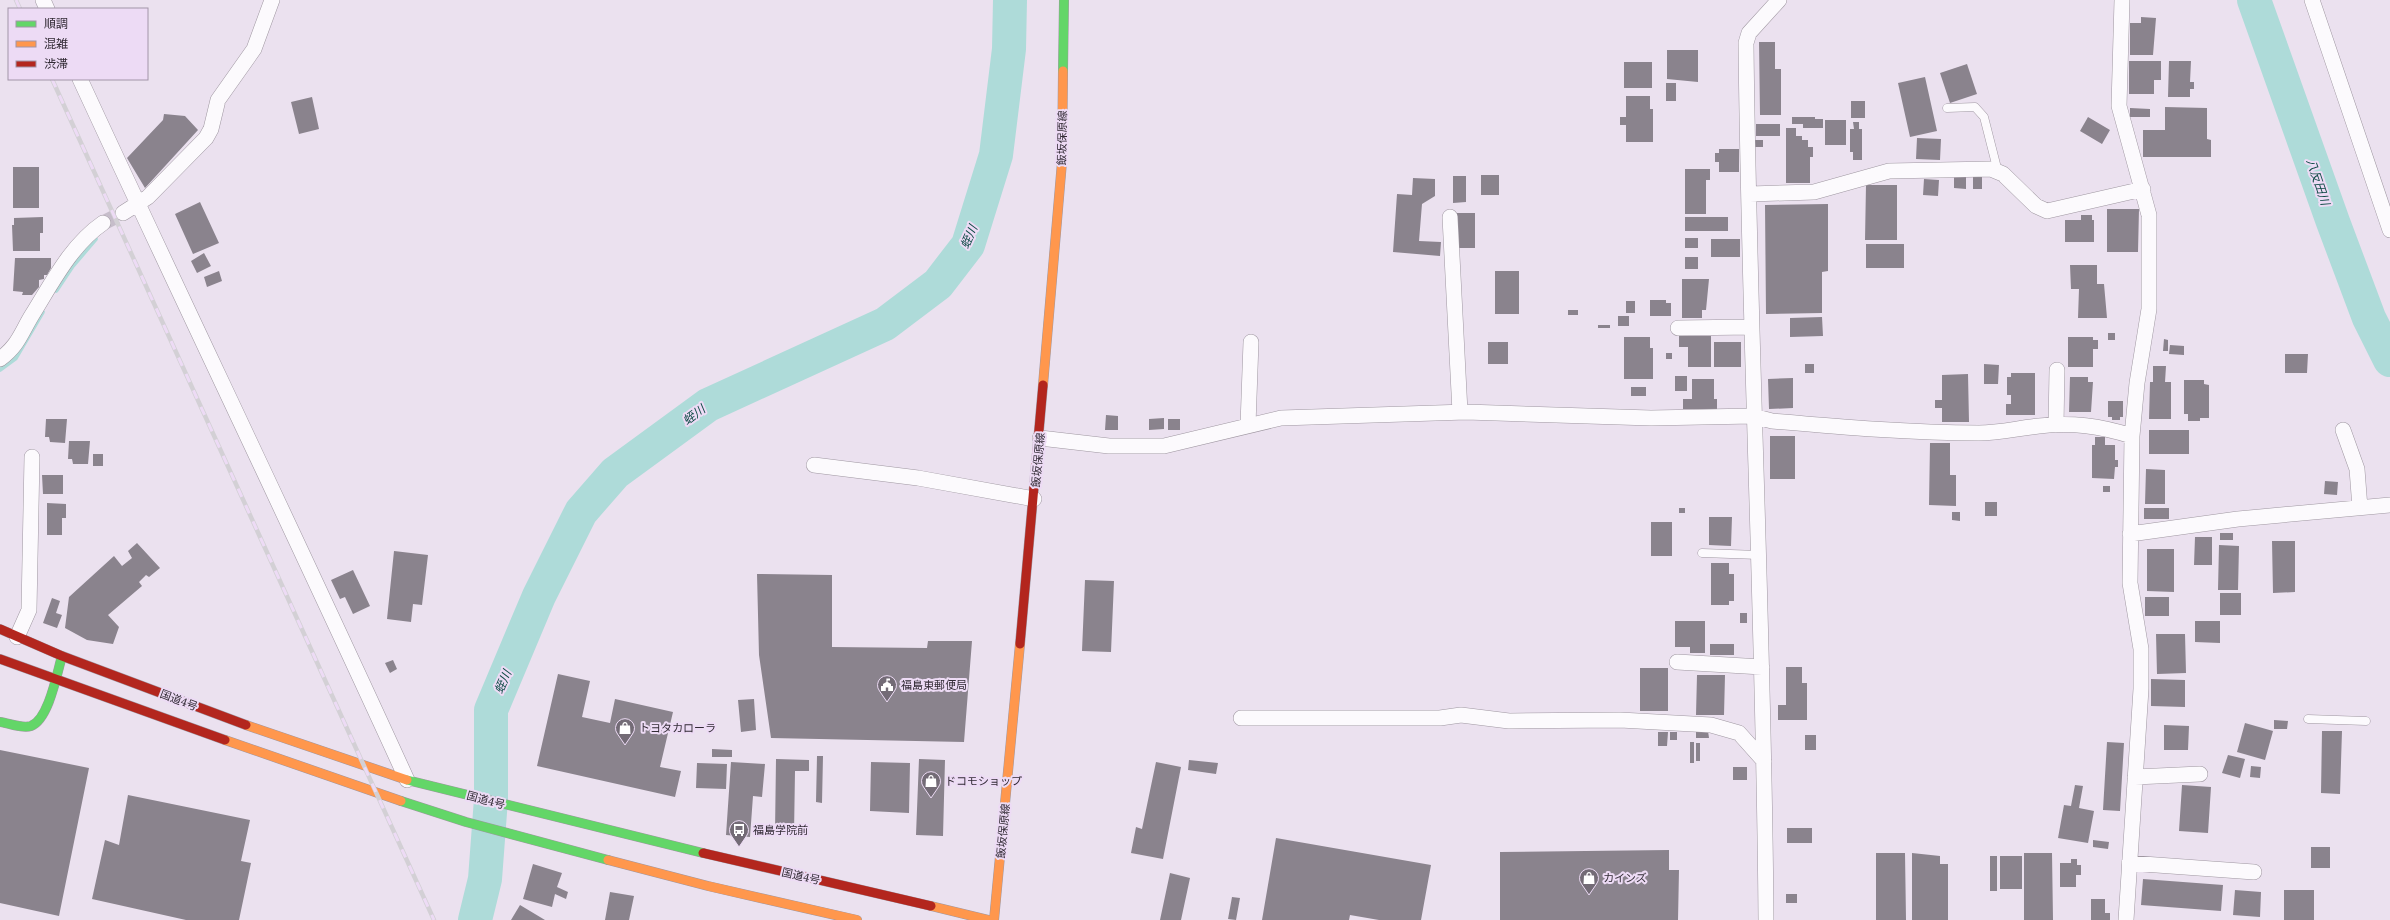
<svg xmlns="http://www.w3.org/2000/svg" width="2390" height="920" viewBox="0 0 2390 920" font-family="'Noto Serif','Noto Sans JP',serif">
  <rect width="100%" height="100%" fill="#ebe1ef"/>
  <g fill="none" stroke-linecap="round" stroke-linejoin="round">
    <path stroke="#aedbd9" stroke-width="5.5" d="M56,290L72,266L95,239
      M0,369L15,358L42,312"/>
    <path stroke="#aedbd9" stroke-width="34" d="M2254,0L2333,222L2369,318L2390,360
      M475,920L485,879L491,799V710L539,596L581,512L615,473L708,405L885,324L938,284L968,245L996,155L1009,49L1010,0"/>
  </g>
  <path fill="#8a838d" d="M2141,17L2156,18L2153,55H2130V23H2141Z
    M1759,42H1775V69H1781V115H1760Z
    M1667,50H1698V82L1667,79Z
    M2129,61H2161V80H2154V94H2129Z
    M2169,61H2191L2190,82H2194V89H2190V97H2168Z
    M1624,62H1652V88H1624Z
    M1967,64L1977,94L1950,103L1940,73Z
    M1925,77L1937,131L1910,137L1898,83Z
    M1666,83H1676V101H1666Z
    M1626,96H1650V109H1653V142H1626V125H1620V117H1626Z
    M312,97L319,129L299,134L291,102Z
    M1851,101H1865V118H1851Z
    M2165,107L2207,108V139L2211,140V157H2143V130H2165Z
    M2130,108L2150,109V117H2130Z
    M164,114L185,116L198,130L145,188L127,158L163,120Z
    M1792,117H1815V119H1823V128H1803V124H1792Z
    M2088,117L2110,130L2102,144L2080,131Z
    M1825,120H1846V145H1825Z
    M1853,122H1859V129H1862V160H1853V152H1850V129H1854Z
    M1756,124H1780V136H1756Z
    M1786,128H1796V136H1802V140H1808V147H1813V157H1810V183H1786Z
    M1917,138L1941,139L1940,160L1916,159Z
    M1755,140H1763V147H1755Z
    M1719,149H1739V172H1719V162H1715V153H1719Z
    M13,167H39V208H13Z
    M1685,169H1710V180H1706V214H1685Z
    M1481,175H1499V195H1481Z
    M1453,176H1466V202L1453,203Z
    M1973,176H1982V189H1973Z
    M1954,177H1966V189L1954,188Z
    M1413,178L1435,179V196L1422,204L1419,241L1441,242L1440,256L1393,252L1397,194L1412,195Z
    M1924,179L1939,180L1938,196L1923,195Z
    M1866,185H1897V240H1865Z
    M200,202L219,243L193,254L175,214Z
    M1828,204V271L1822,272V313L1766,314L1765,205Z
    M2107,209H2139L2138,252H2107Z
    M1456,213H1475V248H1456Z
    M2081,215H2092V220H2094V242H2065V220H2081Z
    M43,217V233H40V251H13L12,225H14V218Z
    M1685,217H1728V231H1685Z
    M1685,238H1698V248H1685Z
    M1711,239H1740V257H1711Z
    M1866,244H1904V268H1866Z
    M204,253L211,266L197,273L191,261Z
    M1685,257H1698V269H1685Z
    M15,258H51V268L47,275H44V279L39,280V287L32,295H22L23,292L13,291Z
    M2070,265H2097V284H2104L2107,318H2078L2079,289H2071Z
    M219,271L222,281L207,287L204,277Z
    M1495,271H1519V314H1495Z
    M1682,279H1709L1706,310H1702V318H1682Z
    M1650,300H1666V303H1671V316H1650Z
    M1626,301H1635V313H1626Z
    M1568,310H1578V315H1568Z
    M1618,316H1629V326H1618Z
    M1822,317L1823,336L1790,337V318Z
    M1598,325H1610V328H1598Z
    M2108,333H2115V340H2108Z
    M1679,336H1711V367H1688V347H1679Z
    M1624,337H1650V348H1653V379H1624Z
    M2068,337H2093V340H2098V349H2093V367H2068Z
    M2164,339L2168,340V351H2163Z
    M1488,342H1508V364H1488Z
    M1714,342H1741V367H1714Z
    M2170,345L2184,346V355L2169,354Z
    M1666,353H1672V359H1666Z
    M2285,354H2308L2307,373H2285Z
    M1805,364H1814V373H1805Z
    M1984,364L1999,365L1998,384H1984Z
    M2153,366H2166L2165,382H2171V419H2149L2150,382H2153Z
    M2011,373H2035V415H2006V404H2011V395H2007V377H2011Z
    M1968,374L1969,422H1942V408H1935V400H1942V375Z
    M1675,376H1687V391H1675Z
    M2070,377H2088V382H2093L2091,412H2069Z
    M1793,378V408L1769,409L1768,379Z
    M1692,379H1714V399H1717V409H1683V399H1692Z
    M2184,380H2204V384L2209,385V418H2200V421H2188V414H2184Z
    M1631,387H1646V396H1631Z
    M2108,401H2123V417H2120V420H2112V417H2108Z
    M1106,415L1118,416V430H1105Z
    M1164,418V429L1149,430V419Z
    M46,419H67L65,443L50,442L49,437H45Z
    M1168,419H1180V430H1168Z
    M2149,430H2189V454H2149Z
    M1770,436H1795V479H1770Z
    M2095,437H2105V445H2115V460H2118V467H2115L2114,479L2092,478V445H2095Z
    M69,441H90L88,464H73L72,459H68Z
    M1930,443H1950V475H1956V506L1929,505Z
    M93,454H103V466H93Z
    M2146,469L2165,470V504H2145Z
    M42,475H63V494H43Z
    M2325,481L2338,482L2337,495L2324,494Z
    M2103,486H2110V492H2103Z
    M1985,502H1997V516H1985Z
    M47,503L66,504V518H62V535H47Z
    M1679,508H1685V513H1679Z
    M2144,508H2169V519H2144Z
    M1952,512H1960V521L1952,520Z
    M1709,517H1732L1731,546L1709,545Z
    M1651,522H1672V556H1651Z
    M2220,533H2233V540H2220Z
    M2195,537H2212V565H2194Z
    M2272,541H2295V592L2273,593Z
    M137,543L160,568L149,577L146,575L139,582L142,586L108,615L119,627L113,644L87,640L65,628L69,597L114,556L122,566L132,558L128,551Z
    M2219,545L2239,546L2238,590H2218Z
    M2147,549H2174V592L2147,591Z
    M394,551L428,555L422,605L413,604L411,622L387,619Z
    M1711,563H1729V574H1734V601H1729V605H1711Z
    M353,570L370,606L353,614L345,597L340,599L331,580Z
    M757,574L832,575V647L927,648L928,641H972L964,742L771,738L759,655Z
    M1085,580L1114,581L1111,652L1082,651Z
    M2220,593H2241V615H2220Z
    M2145,597H2169V616H2145Z
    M52,598L60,601L56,613L62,615L57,628L43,623Z
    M1740,613H1747V623H1740Z
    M1675,621H1705V653H1690V647H1675Z
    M2195,621H2220V643L2195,642Z
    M2156,634H2185L2186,673L2157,674Z
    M1710,644H1734V655H1710Z
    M393,660L397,669L390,673L385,663Z
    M1786,667H1802V683H1807V720H1778V705H1786Z
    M1640,668H1668V711H1640Z
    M558,674L590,681L582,717L610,723L615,699L673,712L660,767L681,771L675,797L537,766Z
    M1697,675H1725L1724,715H1696Z
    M2151,679L2185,680V707L2151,706Z
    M754,699L756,730L741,732L738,700Z
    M2274,720L2288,721L2287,729H2274Z
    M2245,723L2273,731L2265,760L2237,752Z
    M2164,725L2189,726L2188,750H2164Z
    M1708,731L1709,738H1696V732Z
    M2322,731H2342L2340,794L2321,793Z
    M1658,732H1668L1667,746H1658Z
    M1670,732H1677V740H1670Z
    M1805,735H1816V750H1805Z
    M1690,742H1694V763H1690Z
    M2107,742L2124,743L2120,811L2103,810Z
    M1696,743H1700V761H1696Z
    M712,749L732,750V757H712Z
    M0,750L89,768L59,916L0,903Z
    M2228,755L2245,759L2240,778L2222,773Z
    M817,756H823L822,803L816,802Z
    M776,759L809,760V771H795L794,834L775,833Z
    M919,759L945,760L943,836L916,835Z
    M1189,760L1218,763L1216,774L1188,770Z
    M731,762L765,764L762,797L753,796L750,837L726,835Z
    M871,762L910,763L909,813L870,811Z
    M1156,762L1181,767L1163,859L1131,853L1136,827L1142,829Z
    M697,763L727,764L726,789L696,788Z
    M2251,766L2261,767L2260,778L2250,777Z
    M1733,767H1747V780H1733Z
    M2075,785L2083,786L2079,808L2094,811L2088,843L2058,838L2064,805L2071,806Z
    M2182,785L2211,787L2208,833L2179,831Z
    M128,795L250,820L241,861L251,863L239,920H186L92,899L105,840L119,845Z
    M1787,828H1812V843H1787Z
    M1276,838L1431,865L1421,920H1379L1350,915L1349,920H1262Z
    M2093,840L2109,842L2108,849L2093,847Z
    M2311,847H2330V868H2311Z
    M1669,850V870H1679L1678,920H1500V852Z
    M1876,853H1905L1906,920H1876Z
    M1912,853L1940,856V864H1948V920H1912Z
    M2024,853H2052L2053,920H2024Z
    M1990,856H1997V891H1990Z
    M2000,856H2022V889H2000Z
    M2071,859H2077V865H2081V875H2076V887H2060V863H2071Z
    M533,864L562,873L557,887L568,892L566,899L555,894L552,907L523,899Z
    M1170,873L1190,878L1181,920H1160Z
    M2143,879L2223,885L2221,911L2141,905Z
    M2235,890L2261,892L2260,917L2233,915Z
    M2284,890H2314V920H2284Z
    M610,892L634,896L629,920H605Z
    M1786,894H1797V903H1786Z
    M1232,897L1240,898L1236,920L1228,919Z
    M2091,899H2105V913H2110V920H2091Z
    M520,905L545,920H511Z"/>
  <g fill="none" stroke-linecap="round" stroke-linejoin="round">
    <path stroke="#c6bdca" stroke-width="15" stroke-dasharray="15 8" stroke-linecap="butt" d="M103,223L123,213"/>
    <g stroke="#9f97a1" stroke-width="9">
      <path id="lane" d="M1947,108L1975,107L1984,117L1998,172
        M1702,553L1759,555
        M2308,719L2366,721"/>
    </g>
    <g stroke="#9f97a1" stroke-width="16">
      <path id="street" d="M43,0L47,9
        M2122,0L2119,106L2149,215V309L2137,383L2132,436L2130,583L2141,649V689L2126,920
        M2312,0L2390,230
        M80,79C188,313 300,545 407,780
        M1750,194L1814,192L1889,171L1991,169L2003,174L2036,206L2047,211L2143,189
        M123,213L148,197L206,138L211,129L218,100L254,49L272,0
        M1450,217L1460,412
        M1678,328L1752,327
        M0,359C18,346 21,333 32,315C52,283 71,245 103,223
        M1248,425L1251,342
        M2056,425L2057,370
        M2343,430L2357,469L2360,508
        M1040,438L1109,446H1164L1281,418L1466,412L1651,418L1753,416L1772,421C1841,427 1909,433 1979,433C1999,433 2019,428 2039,426C2072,422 2100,426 2132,436
        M814,465L918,478L1034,499
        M2130,534L2238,519L2390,505
        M17,637L29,610L32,457
        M1677,662L1762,667
        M1241,718H1440L1461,715L1509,721L1620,720L1711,725L1739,733L1764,761
        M2135,777L2200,774
        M2129,863L2254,872
        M1766,920C1764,627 1749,335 1746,43L1749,33L1779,0"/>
    </g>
    <g stroke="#9f97a1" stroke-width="10">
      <path id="fast" d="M1063,71L1064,0
        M0,722C9,723 22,729 31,726C49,719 57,673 62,656
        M407,780L703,853
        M401,801L466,822L608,860"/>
    </g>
    <g stroke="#9f97a1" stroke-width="10">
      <path id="slow" d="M1043,385L1062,162L1063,71
        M246,725L407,780
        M225,740L401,801
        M608,860L708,886L857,920
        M931,906L989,920
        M994,920L1020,644"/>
    </g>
    <g stroke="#9f97a1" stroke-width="10">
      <path id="jam" d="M0,629L62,656L246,725
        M1020,644L1043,385
        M0,659L225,740
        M703,853L931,906"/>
    </g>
    <use href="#lane" stroke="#fcfafd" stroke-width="8"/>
    <use href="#street" stroke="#fcfafd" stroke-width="15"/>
    <use href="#fast" stroke="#63d668" stroke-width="9"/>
    <use href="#slow" stroke="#ff974d" stroke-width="9"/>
    <use href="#jam" stroke="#b3261e" stroke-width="9"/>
    <g stroke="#d3d0d5" stroke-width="4.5">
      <path id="rail" d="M16,0L20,9
        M52,79L434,920"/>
    </g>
    <use href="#rail" stroke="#eddbf5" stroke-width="3" stroke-dasharray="9" stroke-linecap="butt"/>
  </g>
  <defs>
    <g id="civic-pin" transform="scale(1)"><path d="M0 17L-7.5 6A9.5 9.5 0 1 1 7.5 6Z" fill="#736b76" stroke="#eddbf5"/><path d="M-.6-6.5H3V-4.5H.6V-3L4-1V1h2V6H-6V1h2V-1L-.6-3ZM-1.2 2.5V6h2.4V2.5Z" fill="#fff"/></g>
    <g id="shop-pin" transform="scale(1)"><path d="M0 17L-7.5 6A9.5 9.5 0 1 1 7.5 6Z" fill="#736b76" stroke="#eddbf5"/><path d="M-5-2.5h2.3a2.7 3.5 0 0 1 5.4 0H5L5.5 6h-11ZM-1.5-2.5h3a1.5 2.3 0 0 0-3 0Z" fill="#fff"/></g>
    <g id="bus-pin" transform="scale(1)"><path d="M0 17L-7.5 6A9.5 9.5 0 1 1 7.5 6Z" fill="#736b76" stroke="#eddbf5"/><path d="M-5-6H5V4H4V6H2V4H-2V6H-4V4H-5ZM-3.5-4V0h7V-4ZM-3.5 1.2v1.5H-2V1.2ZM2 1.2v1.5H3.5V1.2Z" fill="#fff"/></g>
  </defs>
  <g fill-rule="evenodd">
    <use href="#civic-pin" x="887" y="685"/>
    <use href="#shop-pin" x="625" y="728"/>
    <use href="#shop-pin" x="931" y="781"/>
    <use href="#bus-pin" x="739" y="830"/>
    <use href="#shop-pin" x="1589" y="878"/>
  </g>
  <g text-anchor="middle" stroke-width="4" stroke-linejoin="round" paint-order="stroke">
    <g font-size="11" fill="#322b35" stroke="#eddbf5">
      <text transform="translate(1062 138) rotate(-89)" y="4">飯坂保原線</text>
      <text transform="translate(1038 460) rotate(-85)" y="4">飯坂保原線</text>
      <text transform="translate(179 700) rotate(21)" y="4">国道4号</text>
      <text transform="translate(486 800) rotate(15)" y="4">国道4号</text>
      <text transform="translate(1003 831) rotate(-85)" y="4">飯坂保原線</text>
      <text transform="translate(801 876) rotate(13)" y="4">国道4号</text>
    </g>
    <g font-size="11" fill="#322b35" stroke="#eddbf5" text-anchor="start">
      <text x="901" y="689">福島東郵便局</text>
      <text x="639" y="732">トヨタカローラ</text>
      <text x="945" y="785">ドコモショップ</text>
      <text x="753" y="834">福島学院前</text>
      <text x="1603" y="882">カインズ</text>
    </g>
    <g font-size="12" font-style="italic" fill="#0f4b46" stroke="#eddbf5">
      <text transform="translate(2318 182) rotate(71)" y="4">八反田川</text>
      <text transform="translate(969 237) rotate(-67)" y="4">蛭川</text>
      <text transform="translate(694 415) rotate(-37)" y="4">蛭川</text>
      <text transform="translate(503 682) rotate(-67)" y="4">蛭川</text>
    </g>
  </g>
  <rect x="8" y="8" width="140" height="72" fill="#eddbf5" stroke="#a295a8"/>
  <rect x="16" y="21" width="20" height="6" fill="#63d668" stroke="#a295a8"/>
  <text x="44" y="28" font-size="12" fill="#322b35">順調</text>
  <rect x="16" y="41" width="20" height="6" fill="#ff974d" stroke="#a295a8"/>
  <text x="44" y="48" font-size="12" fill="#322b35">混雑</text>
  <rect x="16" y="61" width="20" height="6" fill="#b3261e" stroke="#a295a8"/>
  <text x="44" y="68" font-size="12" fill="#322b35">渋滞</text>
</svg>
